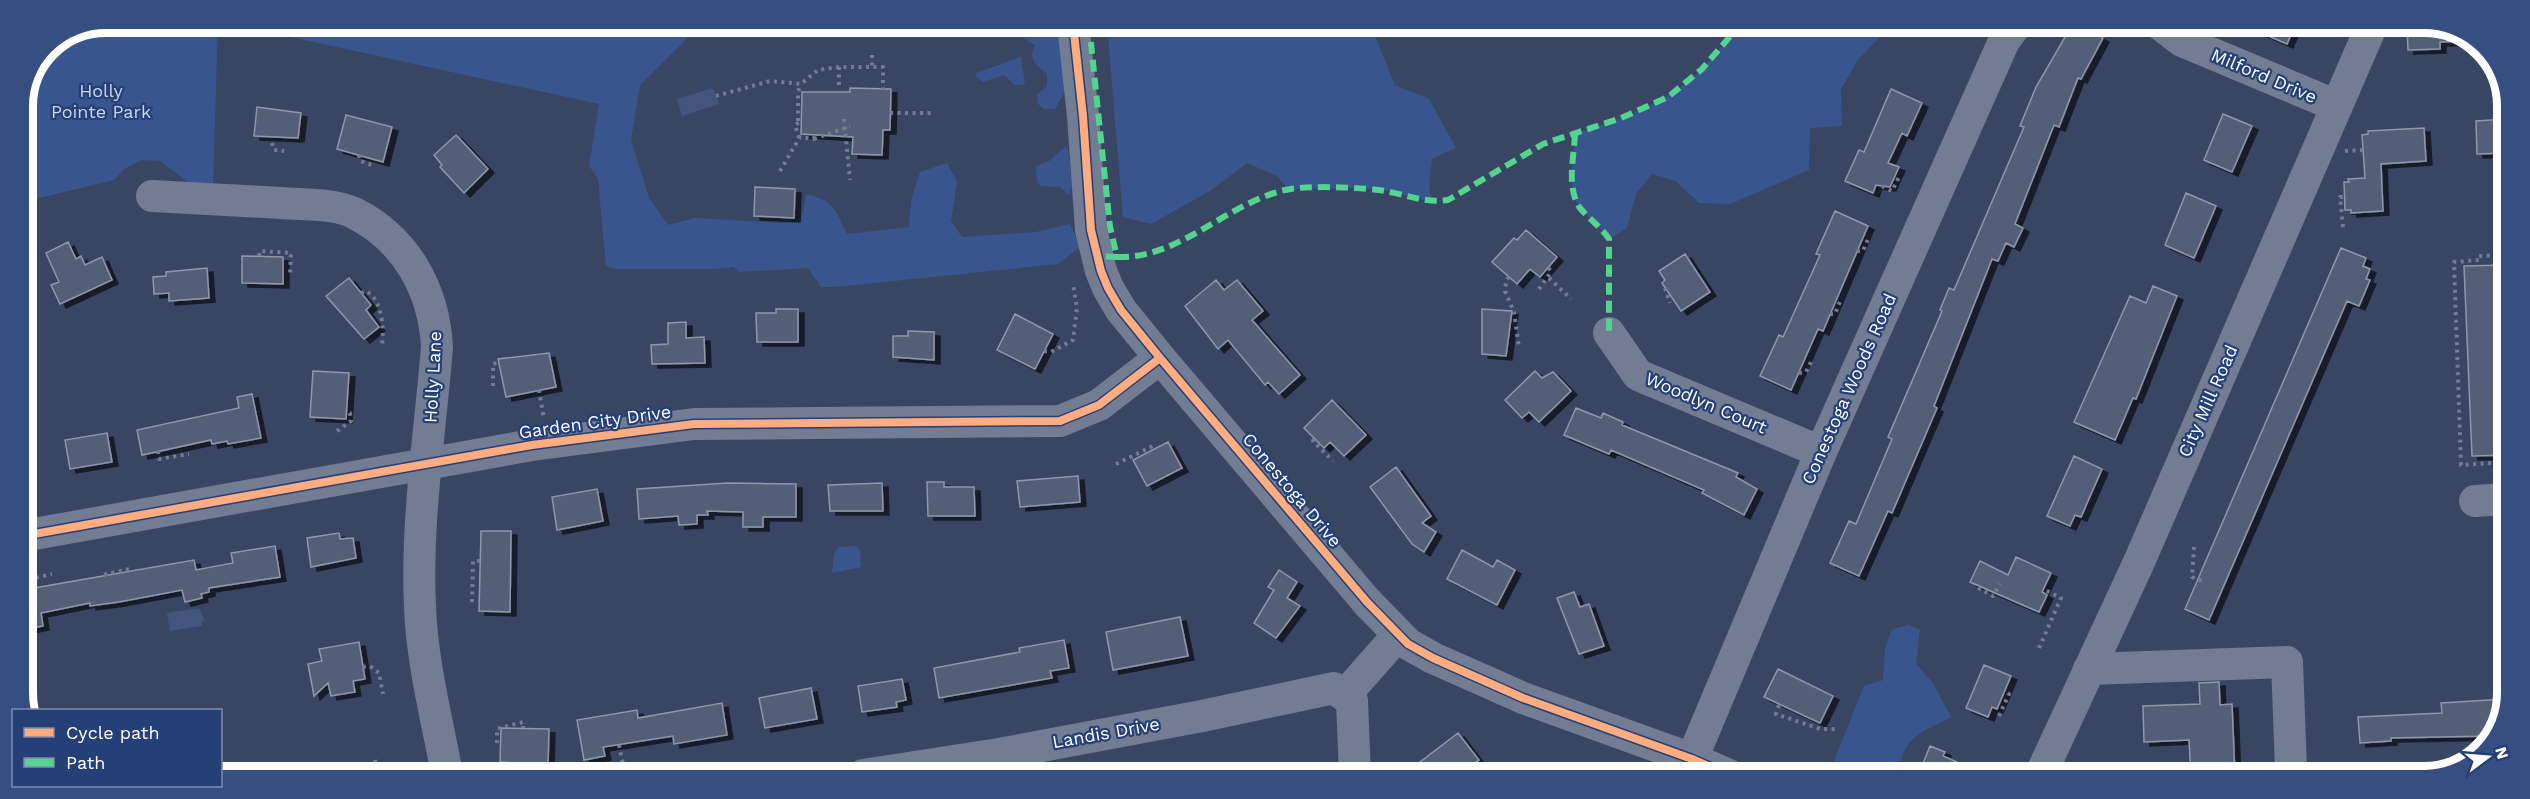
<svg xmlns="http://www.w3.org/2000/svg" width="2530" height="799" viewBox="0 0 2530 799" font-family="'Work Sans',sans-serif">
  <defs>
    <filter id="shadow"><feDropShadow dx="6" dy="4" stdDeviation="0" flood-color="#0009"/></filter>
  </defs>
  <rect width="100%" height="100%" fill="#384664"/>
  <path fill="#39558e" d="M106,23H218L213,185L193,186L160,161L141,160L124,169L114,180L23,202V106L47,47Z
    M226,23H807L801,26L701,25L640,85L631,140L649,198L668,225L695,218L780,223L801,221L806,194C834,200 836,211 847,234L909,227L911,201L920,172L947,163L957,182L951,221L962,237L1036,232L1070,224L1080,247L1058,264L835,287H821L808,268L738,272L734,267L716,269H616L606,266L598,179L589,166L599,104Z
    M1022,24H1055L1061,44L1066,89L1055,109H1044L1038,104L1037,95L1047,86V74C1037,66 1027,59 1035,45L1023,38Z
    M1107,24H1370L1395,85L1429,99L1456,148L1432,159L1429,186L1432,202L1389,191L1356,188L1288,189L1277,176L1247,163L1210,191L1151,224L1123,217Z
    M1740,25H1891L1857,61L1841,89L1842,126L1810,128L1809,170L1730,204L1699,203L1676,181L1652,174L1636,194L1627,228L1609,239C1601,227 1589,219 1580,208C1566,188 1574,157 1575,134C1621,118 1665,105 1701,70C1715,56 1727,39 1740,25Z
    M1021,57L1025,84L1015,85L1004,75L983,82L976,77V73Z
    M1065,147L1068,150L1072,186L1069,195L1060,187L1041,186L1037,182L1036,166L1049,161Z
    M856,546L860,551L861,567L832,573L834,554L839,547Z
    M1909,625L1920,630L1916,664L1933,683L1951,717C1919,734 1903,736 1898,776H1828L1864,686L1883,680L1885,648L1892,629Z"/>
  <path fill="#44557d" d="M713,88L719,104L682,116L677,99Z
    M199,608L205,621H202V626L170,631L167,613Z"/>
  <path fill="#535e76" stroke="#8f98ab" stroke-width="1.5" filter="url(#shadow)" d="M2078,25L2103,38L2081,79L2078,78L2059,127L2054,125L2015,224L2023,228L2014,247L2006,243L1998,261L1992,259L1934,406L1937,408L1892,513L1888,511L1859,576L1830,563L1849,521L1856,524L1892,439L1888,437L1942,311L1940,310L1949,288L1954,290L2024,127L2020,126L2036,87L2068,32L2072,34Z
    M2243,25H2295L2287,44Z
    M2407,25H2446L2469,41L2440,42V49L2408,50Z
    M850,88L891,89L890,130H883L882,155L852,154L853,137L801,134L802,92H850Z
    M1891,89L1922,103L1907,136L1902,133L1888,163L1899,167L1890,187L1876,185L1873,193L1845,181L1859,150L1864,152Z
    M257,107L301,113L298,138L254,136Z
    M2223,114L2252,126L2232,172L2204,160Z
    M346,115L392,127L383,162L337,149Z
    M2507,119V153L2477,154L2476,121Z
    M2424,128L2426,161L2381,164L2383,211L2351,213V210H2345L2344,182H2349L2348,179L2365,178L2362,135L2368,134V131Z
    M456,135L488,169L464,193L440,167L442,165L434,155Z
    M755,187L795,189L794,218L754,216Z
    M2186,193L2216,206L2194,258L2165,245Z
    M1835,211L1868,226L1823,331L1818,329L1791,390L1760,376L1779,335L1783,337L1820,255L1816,254Z
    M1526,230L1557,257L1540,277L1530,269L1517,284L1492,262L1514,238L1517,240Z
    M68,242L76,259L81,256L85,265L102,257L112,280L60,304L51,285L59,282L46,253Z
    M2341,248L2366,258L2363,266L2370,269L2366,279L2370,280L2359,306L2347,301L2209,620L2185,609Z
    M1685,254L1710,292L1681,311L1662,283L1665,280L1659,271Z
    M242,256L283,257V284L242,283Z
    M2507,265L2506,455L2472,456L2464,266Z
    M207,268L209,298L169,301V293L154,294L153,277L166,276V272Z
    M349,278L371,305L366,310L379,327L364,339L326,296Z
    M1216,280L1224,290L1237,280L1263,311L1252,320L1300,375L1279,394L1268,382L1265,385L1228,340L1218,349L1185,306Z
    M2153,286L2177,296L2136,399L2133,398L2115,440L2074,422L2130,296L2146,303Z
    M776,309H798V342H757L756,313H776Z
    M1482,309L1512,311L1506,356L1482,354Z
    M1015,314L1053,334L1035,369L997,350Z
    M686,322V338L704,337L705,363L652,364L651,345L668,344V323Z
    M908,331L934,332V360L893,357V336H908Z
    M549,353L556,387L506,397L498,359Z
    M313,371L349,373L346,419L310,417Z
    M1535,371L1542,378L1553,372L1571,391L1539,422L1529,412L1522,418L1505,400Z
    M252,394L261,438L228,444L227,441L212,444L211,440L142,455L137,430L239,408L237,397Z
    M1332,400L1366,435L1344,456L1330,442L1324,448L1304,428Z
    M1576,408L1601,418L1603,413L1623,422L1622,425L1738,473L1736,477L1757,489L1744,515L1702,493L1704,490L1611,450L1609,454L1564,435Z
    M107,433L112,462L70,469L65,440Z
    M1168,442L1182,468L1147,486L1133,460Z
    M2074,456L2102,469L2081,517L2075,515L2070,526L2047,516Z
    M1396,467L1431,516L1422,523L1436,532L1424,552L1412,544L1370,487Z
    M1078,476L1080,502L1020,507L1017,481Z
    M927,482H944V487H974L975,516H928Z
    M728,483L796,484V517H763V527H743V512L707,511L708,515H697V524L679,525L678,516L639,519L637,489Z
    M882,483L883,511H830L828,485Z
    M597,489L603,521L557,530L552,497Z
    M481,531H511L510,612L479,611Z
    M339,533L340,539L353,538L356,558L311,567L307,538Z
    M275,546L280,577L209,588V592L201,594L202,598L185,602L182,590L119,602L90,606V603L41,613L43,626L23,630V590L194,560L196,570L233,563L231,553Z
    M1462,550L1493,567L1497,560L1515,570L1497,605L1447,579Z
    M2016,557L2051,573L2042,592L2047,595L2039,612L1970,582L1980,561L2008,575Z
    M1279,570L1297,582L1287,598L1300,606L1276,638L1254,623L1274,590L1268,587Z
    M1574,592L1580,607L1589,604L1604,646L1579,654L1557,598Z
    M1180,617L1188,656L1113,670L1106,632Z
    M1064,640L1069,668L1050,671L1052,678L939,698L934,668L1020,652L1019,648Z
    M359,642L365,679L353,681L355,692L331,696L328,683L314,696L308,664L322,661L319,649Z
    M1984,665L2011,676L1997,709L1992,707L1988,717L1966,708Z
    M1778,669L1833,696L1820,723L1764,697Z
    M902,679L906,700L896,702L897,707L862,712L858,686Z
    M2219,682L2220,705L2232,704L2235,776H2191L2189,740L2144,742L2143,706L2200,704L2199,683Z
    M811,688L817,719L765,728L759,698Z
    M2505,699V715L2490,736L2391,738V741L2360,743L2358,717L2442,713L2441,703Z
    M722,703L727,735L674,744L673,736L603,747L605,756L584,760L577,720L637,710L638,718Z
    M501,728L549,729L548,765L500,762Z
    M1458,733L1479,760L1469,767L1475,775H1403Z
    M1930,746L1945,752L1943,756L1989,776H1932L1920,771Z"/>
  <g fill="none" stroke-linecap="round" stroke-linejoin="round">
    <path stroke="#727d93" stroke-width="4" stroke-dasharray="3 4.5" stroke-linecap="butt" d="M2396,32L2407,31
      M872,55V67
      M839,85V67H883V89
      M716,96L770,81L801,84L818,70L839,67
      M890,113H935
      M844,119L850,180
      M798,121V92L801,84
      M799,138L795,125L801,121
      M814,139L850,126
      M272,143L274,150L284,151
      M2345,151L2363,150
      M359,155L360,161L372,165
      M780,171L800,137L813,139L817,135
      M1882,186L1892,191L1899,177
      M2343,227L2340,197H2344
      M1857,251H1863L1868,239
      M259,256L260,251L291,253L290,275
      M1509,277L1506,281L1505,291L1514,312L1519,348
      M1549,278L1571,299
      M1665,288L1670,303
      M1539,289L1551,272L1548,267
      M361,293L366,291C383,300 384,330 382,346
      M1830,314H1835L1841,299
      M1044,351L1051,352L1073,340L1077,308L1073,284
      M1799,373L1806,372L1811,362
      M493,386V364L499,362
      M539,390L544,419
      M337,431L351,421L350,413L346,411
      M1314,439L1313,441L1333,461
      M158,451L159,459L189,454
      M2506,462L2461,465L2454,262L2479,260V256L2507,255
      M1116,464L1153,446L1154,449
      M2194,547L2192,577L2204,582
      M106,576V574L130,569
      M1978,588L1993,596L2000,584
      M30,589L31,579L52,574
      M472,602L473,561H480
      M2039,648L2061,598L2043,589
      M363,667L370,666L379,673L383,694
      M1779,705L1776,714L1820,729H1838
      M1999,716L2009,694L2004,692
      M497,743V729L523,722V728
      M619,745L625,774
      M375,760L378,774
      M530,774L531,767"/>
    <path stroke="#727d93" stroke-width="32" d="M1073,24L1083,116L1091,230L1101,271L1108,288L1121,310L1160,358L1367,602L1408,644L1433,658L1523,698L1692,759L1731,776
      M2161,25L2182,41L2337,106
      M152,196C195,198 238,201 281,203C304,205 333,203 354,213C406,239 434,290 437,347C430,433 416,521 420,607C422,663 437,719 447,774
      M1609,333L1638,375L1821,452
      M2475,501L2506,499
      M23,536L532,445L694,424L1060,421L1099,405L1160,358
      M2089,669L2287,662L2291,769
      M1346,694L1398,635
      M1692,759L1821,452L2004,41L2016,25
      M863,775L999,754L1202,716L1334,688L1352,701L1355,775
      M2040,776L2139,562L2372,25"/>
    <path stroke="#53d58f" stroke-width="6" stroke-dasharray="12 6" stroke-linecap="butt" d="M1089,24L1110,227L1117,257L1097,256
      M1575,134C1574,157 1566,188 1580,208C1589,219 1601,227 1609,239V333
      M1117,257C1180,259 1225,204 1285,190C1303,185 1370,187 1390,192C1410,196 1427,203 1448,200L1543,144L1621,118L1668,97L1702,69L1740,25"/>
    <g stroke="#253f77" stroke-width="11">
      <path id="cycleway" d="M1073,24L1083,116L1091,230L1101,271L1108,288L1121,310L1160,358L1367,602L1408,644L1433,658L1523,698L1692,759L1731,776
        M23,536L532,445L694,424L1060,421L1099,405L1160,358"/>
    </g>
    <use href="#cycleway" stroke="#ffac80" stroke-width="8"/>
  </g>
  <g text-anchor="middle" stroke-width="4.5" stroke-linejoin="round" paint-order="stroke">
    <g font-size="18" fill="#fff" stroke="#253f77">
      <text transform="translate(2264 76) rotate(23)" y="6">Milford Drive</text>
      <text transform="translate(433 377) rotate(-87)" y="6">Holly Lane</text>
      <text transform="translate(1849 389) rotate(-66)" y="6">Conestoga Woods Road</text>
      <text transform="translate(2208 401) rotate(-66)" y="6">City Mill Road</text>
      <text transform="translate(1706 403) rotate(23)" y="6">Woodlyn Court</text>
      <text transform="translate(595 422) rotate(-8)" y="6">Garden City Drive</text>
      <text transform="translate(1292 490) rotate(50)" y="6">Conestoga Drive</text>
      <text transform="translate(1106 733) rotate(-10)" y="6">Landis Drive</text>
    </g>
    <g font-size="18" fill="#c9d7f2" stroke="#253f77">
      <text x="101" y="97">Holly<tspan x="101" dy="21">Pointe Park</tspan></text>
    </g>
  </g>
  <path d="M0 0H2530V799H0ZM106 33H2424A73 73 0 0 1 2497 106V693A73 73 0 0 1 2424 766H106A73 73 0 0 1 33 693V106A73 73 0 0 1 106 33Z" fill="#364e82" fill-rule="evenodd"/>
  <path fill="none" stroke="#fff" stroke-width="8" d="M106 33H2424A73 73 0 0 1 2497 106V693A73 73 0 0 1 2424 766H106A73 73 0 0 1 33 693V106A73 73 0 0 1 106 33Z"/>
  <rect x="12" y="709" width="210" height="78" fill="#253f77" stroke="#7c8cad" stroke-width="1.5"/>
  <rect x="24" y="728" width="30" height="9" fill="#ffac80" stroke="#7c8cad" stroke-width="1.5"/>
  <text x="66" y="739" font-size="18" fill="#ffffff">Cycle path</text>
  <rect x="24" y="758" width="30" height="9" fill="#53d58f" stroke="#7c8cad" stroke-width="1.5"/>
  <text x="66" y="769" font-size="18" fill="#ffffff">Path</text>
  <g transform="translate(2488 757) rotate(74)" stroke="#253f77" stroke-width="4.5" paint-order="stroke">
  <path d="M0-4.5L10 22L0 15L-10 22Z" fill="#ffffff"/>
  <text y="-9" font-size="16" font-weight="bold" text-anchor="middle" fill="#ffffff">N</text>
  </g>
</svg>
